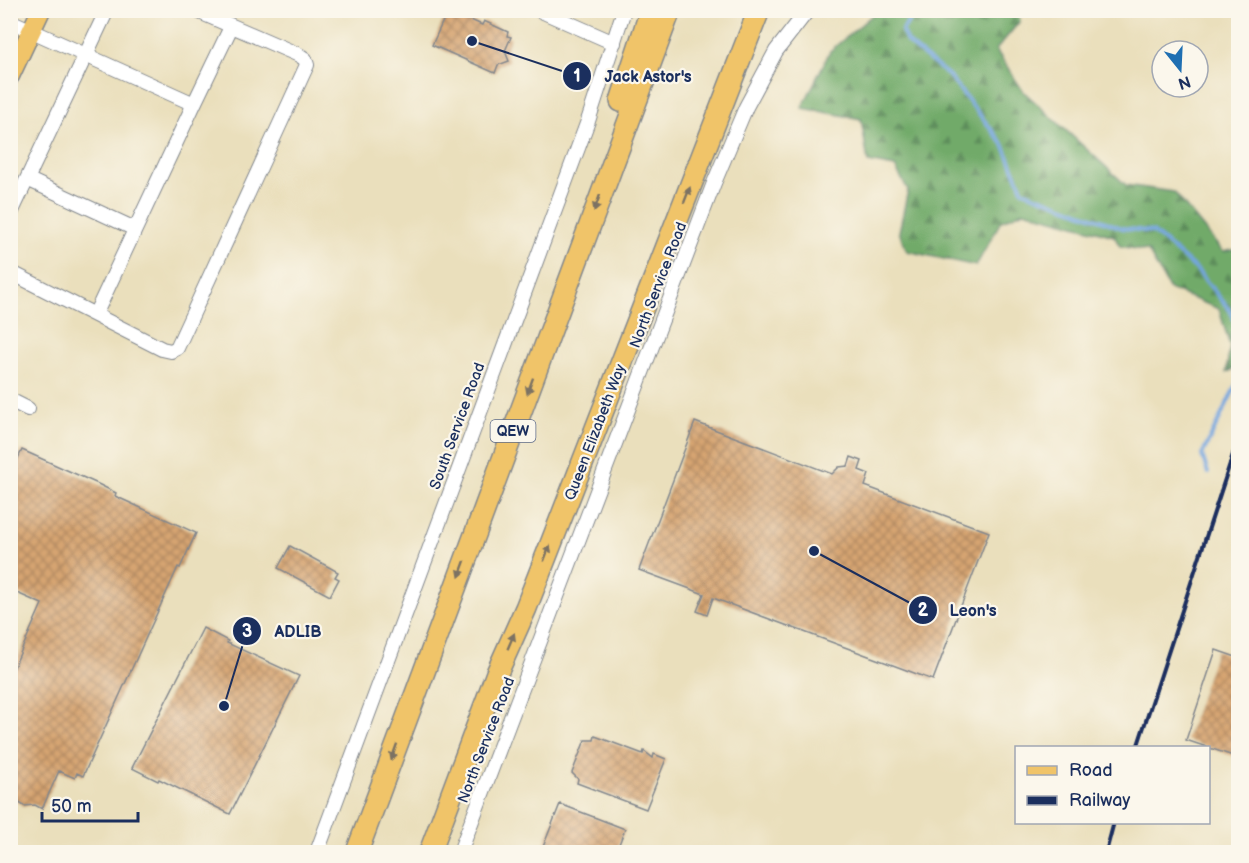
<svg xmlns="http://www.w3.org/2000/svg" width="1249" height="863" viewBox="0 0 1249 863" font-family="'Balsamiq Sans',sans-serif">
  <defs>
    <pattern id="forest-firs" width="22" height="20" patternUnits="userSpaceOnUse" patternTransform="scale(1.5)"><rect width="22" height="20" fill="#71aa69"/><path d="M5 1l3.5 6h-7zM16 11l3.5 6h-7z" fill="#5c8b5a"/></pattern>
    <pattern id="building-cross-hatch" width="8" height="8" patternUnits="userSpaceOnUse" patternTransform="scale(1.5)"><rect width="8" height="8" fill="#d6a471"/><path d="M0 0l8 8M0 8l8-8" fill="none" stroke="#ad8660"/></pattern>
  </defs>
  <rect width="100%" height="100%" fill="#fbf7ec"/>
  <filter id="ink" filterUnits="userSpaceOnUse"><feTurbulence type="fractalNoise" baseFrequency=".0167" numOctaves="2"/><feDisplacementMap in="SourceGraphic" scale="12" xChannelSelector="R" yChannelSelector="G"/><feConvolveMatrix kernelMatrix="1 2 1 2 8 2 1 2 1" color-interpolation-filters="sRGB"/></filter>
  <filter id="wash" filterUnits="userSpaceOnUse"><feTurbulence type="fractalNoise" baseFrequency=".008" numOctaves="4" result="noise"/><feDisplacementMap in="SourceGraphic" scale="24" xChannelSelector="R" yChannelSelector="G"/><feGaussianBlur stdDeviation="1.35" result="paint"/><feColorMatrix in="noise" values="0 0 0 0 0 0 0 0 0 0 0 0 0 0 0 0 0 1.4 0 .05"/><feComposite in="paint" operator="in"/></filter>
  <g filter="url(#wash)">
    <rect width="100%" height="100%" fill="#eadfbc"/>
    <path fill="url(#forest-firs)" stroke="#466c64" stroke-width="1.5" d="M877,11H1018L1020,21L996,50L1023,91L1126,185L1174,192L1223,252L1238,249V367L1226,373L1230,346L1219,309L1169,289L1148,251L1120,246L1114,236L1024,211L1001,221L976,266L907,251L899,232L908,190L895,167L868,162L861,119L802,108L830,51Z"/>
    <g fill="none" stroke-linecap="round" stroke-linejoin="round">
      <path stroke="#73a5de" stroke-width="4" d="M916,10L902,31L907,42L948,75L1003,144L1023,191L1122,228L1153,232L1196,269L1229,309L1238,328
        M1208,473L1202,455L1238,381"/>
    </g>
    <g id="blocks">
      <path fill="url(#building-cross-hatch)" d="M448,10L482,25L484,21L508,32L507,36L511,37L505,51L509,61L498,65L495,73L432,45Z
        M695,422L832,474L839,467L848,466L851,457L862,461L859,470L869,474L865,486L989,532L933,680L713,598L707,615L697,611L704,594L639,570Z
        M22,450L98,484L116,493L115,496L196,533L180,568L178,567L83,776L77,773L75,778L59,771L42,809L35,805L24,806L10,797V676L42,604L10,590V475Z
        M290,546L338,572L335,577L339,579L330,596L278,568Z
        M203,628L228,641L227,643L299,676L230,814L159,779L158,781L132,768Z
        M1216,650L1239,658V758L1186,740Z
        M595,736L643,754L644,751L653,758L654,754L666,759L646,809L577,783L578,779L572,773L585,740H594Z
        M560,804L625,829L616,852H541Z"/>
    </g>
  </g>
  <g filter="url(#ink)">
    <use href="#blocks" fill-opacity="0" stroke="#82878d" stroke-width="1.5"/>
    <g fill="none" stroke-linecap="round" stroke-linejoin="round">
      <g stroke="#82878d" stroke-width="16">
        <path id="minor" d="M539,10L614,43
          M10,21L194,104L231,27
          M27,179L135,229
          M10,215L107,10
          M10,272L162,349L171,351L177,348L307,65L305,59L299,55L195,10
          M95,315L194,104
          M10,400L28,409
          M317,852L588,121L624,10
          M460,852L714,183L746,107L776,51L808,10"/>
      </g>
      <g stroke="#82878d" stroke-width="21">
        <path id="major" d="M10,76L41,10"/>
      </g>
      <g stroke="#82878d" stroke-width="24">
        <path id="highway" d="M621,101L651,10
          M357,852L670,10
          M430,852L497,673L526,608L759,10"/>
      </g>
      <use href="#minor" stroke="#fff" stroke-width="14"/>
      <use href="#major" stroke="#f0c469" stroke-width="18"/>
      <use href="#highway" stroke="#f0c469" stroke-width="21"/>
      <path stroke="#1b2f5e" stroke-width="4" d="M1137,748L1238,439
        M1106,852L1114,822"/>
    </g>
    <defs><path id="oneway-solid" d="M-6-.8H1V-3.2L6.5 0L1 3.2V.8H-6Z" transform="scale(1.5)"/></defs>
    <g fill="#7b7263">
      <use href="#oneway-solid" transform="translate(687 195) rotate(-69)"/>
      <use href="#oneway-solid" transform="translate(597 203) rotate(110)"/>
      <use href="#oneway-solid" transform="translate(530 386) rotate(110)"/>
      <use href="#oneway-solid" transform="translate(547 553) rotate(-69)"/>
      <use href="#oneway-solid" transform="translate(462 569) rotate(110)"/>
      <use href="#oneway-solid" transform="translate(511 641) rotate(-67)"/>
      <use href="#oneway-solid" transform="translate(394 752) rotate(110)"/>
    </g>
  </g>
  <g text-anchor="middle" stroke-width="4.5" stroke-linejoin="round" paint-order="stroke">
    <rect fill="#fbf7ec" stroke="#5e6b89" stroke-width="1.5" x="490.5" y="420" width="45" height="22" rx="4.5"/>
    <g font-size="14" font-weight="bold" fill="#1b2f5e">
      <text x="513" y="436">QEW</text>
    </g>
    <g font-size="15" fill="#1b2f5e" stroke="#fbf7ec">
      <text transform="translate(658 285) rotate(-69)" y="5">North Service Road</text>
      <text transform="translate(457 426) rotate(-70)" y="5">South Service Road</text>
      <text transform="translate(595 432) rotate(-69)" y="5">Queen Elizabeth Way</text>
      <text transform="translate(486 740) rotate(-69)" y="5">North Service Road</text>
    </g>
  </g>
  <path fill="none" stroke="#1b2f5e" stroke-width="2" d="M472 41L577 76M814 551L923 610M224 706L247 631"/>
  <g fill="#1b2f5e" stroke="#fbf7ec" stroke-width="2">
    <circle cx="472" cy="41" r="6"/>
    <circle cx="814" cy="551" r="6"/>
    <circle cx="224" cy="706" r="6"/>
    <circle cx="577" cy="76" r="15"/>
    <circle cx="923" cy="610" r="15"/>
    <circle cx="247" cy="631" r="15"/>
  </g>
  <g font-size="18" text-anchor="middle" font-weight="bold" fill="#fff">
    <text x="577" y="82">1</text>
    <text x="923" y="616">2</text>
    <text x="247" y="637">3</text>
  </g>
  <g font-size="16" text-anchor="middle" font-weight="bold" fill="#1b2f5e" stroke="#fbf7ec" stroke-width="4.5" stroke-linejoin="round" paint-order="stroke">
    <text x="648" y="82">Jack Astor's</text>
    <text x="973" y="616">Leon's</text>
    <text x="298" y="637">ADLIB</text>
  </g>
  <rect width="1249" height="863" fill="none" stroke="#fbf7ec" stroke-width="36"/>
  <rect x="1015" y="746" width="195" height="78" fill="#fbf7ec" stroke="#a1a7b3" stroke-width="1.5"/>
  <rect x="1027" y="766" width="30" height="9" fill="#f0c469" stroke="#a1a7b3" stroke-width="1.5"/>
  <text x="1069" y="776" font-size="18" fill="#1b2f5e">Road</text>
  <rect x="1027" y="796" width="30" height="9" fill="#1b2f5e" stroke="#a1a7b3" stroke-width="1.5"/>
  <text x="1069" y="806" font-size="18" fill="#1b2f5e">Railway</text>
  <g transform="translate(1180 69) rotate(162)"><circle r="28" fill="#fbf7ec" stroke="#a1a7b3" stroke-width="1.5"/>
  <path d="M0-4.5L10 22L0 15L-10 22Z" fill="#1f6fb2"/>
  <text y="-9" font-size="16" font-weight="bold" text-anchor="middle" fill="#1b2f5e">N</text>
  </g>
  <path d="M42 812v9h96v-9" fill="none" stroke="#1b2f5e" stroke-width="3"/>
  <text x="51" y="812" font-size="18" fill="#1b2f5e" stroke="#fbf7ec" stroke-width="4.5" paint-order="stroke">50 m</text>
</svg>
